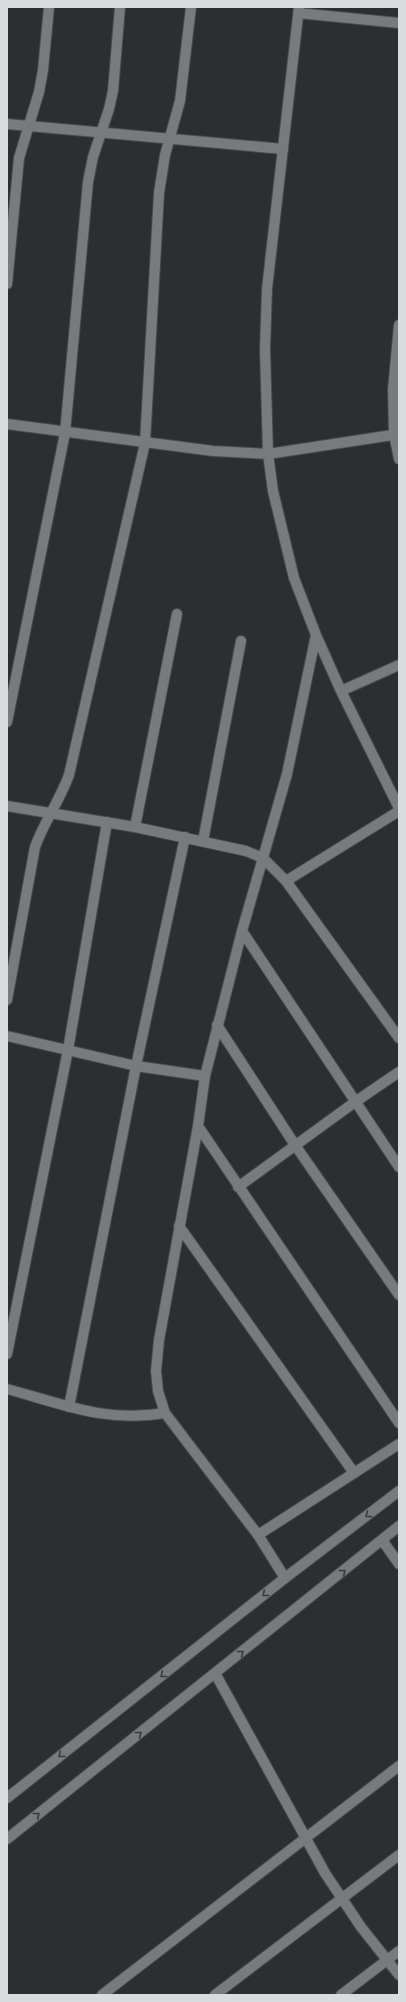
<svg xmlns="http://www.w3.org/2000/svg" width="406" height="2002" viewBox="0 0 406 2002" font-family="'Archivo Narrow',sans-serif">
  <rect width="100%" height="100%" fill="#2d2e30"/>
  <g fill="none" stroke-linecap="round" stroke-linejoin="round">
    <g stroke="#48494b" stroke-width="12">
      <path id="lane" d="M7,124L283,149
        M7,284L19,158L39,92L43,70L49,7
        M394,434L399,459
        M7,722L65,433L88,182L93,157L109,109L113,91L120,7
        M135,827L177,614
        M203,841L241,641
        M7,1000L35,847C44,822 60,800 69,775L145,443L159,193L165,155L180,101L191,7
        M7,1036L136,1066L205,1076
        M7,1354L68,1050L107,822
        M69,1407L136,1066L185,837"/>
    </g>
    <g stroke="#48494b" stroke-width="12">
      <path id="street" d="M299,7L267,289L265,349L268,454L273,491L294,578L316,635L341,691L399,808
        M298,13L399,23
        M7,424L213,451L268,454L399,434
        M394,434L393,390L399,325
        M341,691L399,665
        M7,806L135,827L246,851L263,858L286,881L399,811
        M286,881L399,1038
        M242,931L399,1167
        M217,1025L295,1145L399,1295
        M198,1126L399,1423
        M238,1187L355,1102L399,1072
        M179,1226L354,1473
        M7,1389C63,1404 105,1423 165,1413
        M258,1535L399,1444
        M382,1540L399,1564
        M285,1578L258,1535L165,1413L158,1391L156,1371L159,1340L198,1126L205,1076L242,931L287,774L316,635
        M215,1673L325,1873L361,1927L399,1975
        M102,1995L399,1766
        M215,1995L399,1855
        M341,1995L399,1951"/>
    </g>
    <g stroke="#48494b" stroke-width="12">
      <path id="secondary" d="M7,1798L285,1578L399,1491
        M7,1839L399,1526"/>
    </g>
    <use href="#lane" stroke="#797a7d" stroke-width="10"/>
    <use href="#street" stroke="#797a7d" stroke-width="10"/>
    <use href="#secondary" stroke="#797a7d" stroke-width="10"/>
  </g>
  <defs><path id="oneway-chevron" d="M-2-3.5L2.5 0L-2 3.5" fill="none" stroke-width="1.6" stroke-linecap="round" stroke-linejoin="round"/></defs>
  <g stroke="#383a3c">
    <use href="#oneway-chevron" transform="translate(368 1515) rotate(143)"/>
    <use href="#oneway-chevron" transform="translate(343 1572) rotate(-39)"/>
    <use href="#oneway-chevron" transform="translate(265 1594) rotate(141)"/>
    <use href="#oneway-chevron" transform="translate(241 1653) rotate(-38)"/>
    <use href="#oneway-chevron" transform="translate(163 1675) rotate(142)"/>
    <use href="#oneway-chevron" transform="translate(139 1734) rotate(-39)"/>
    <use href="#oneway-chevron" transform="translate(61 1755) rotate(141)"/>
    <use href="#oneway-chevron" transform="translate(37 1815) rotate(-39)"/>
  </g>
  <rect width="406" height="2002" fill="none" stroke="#dadbdc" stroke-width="16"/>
</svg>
